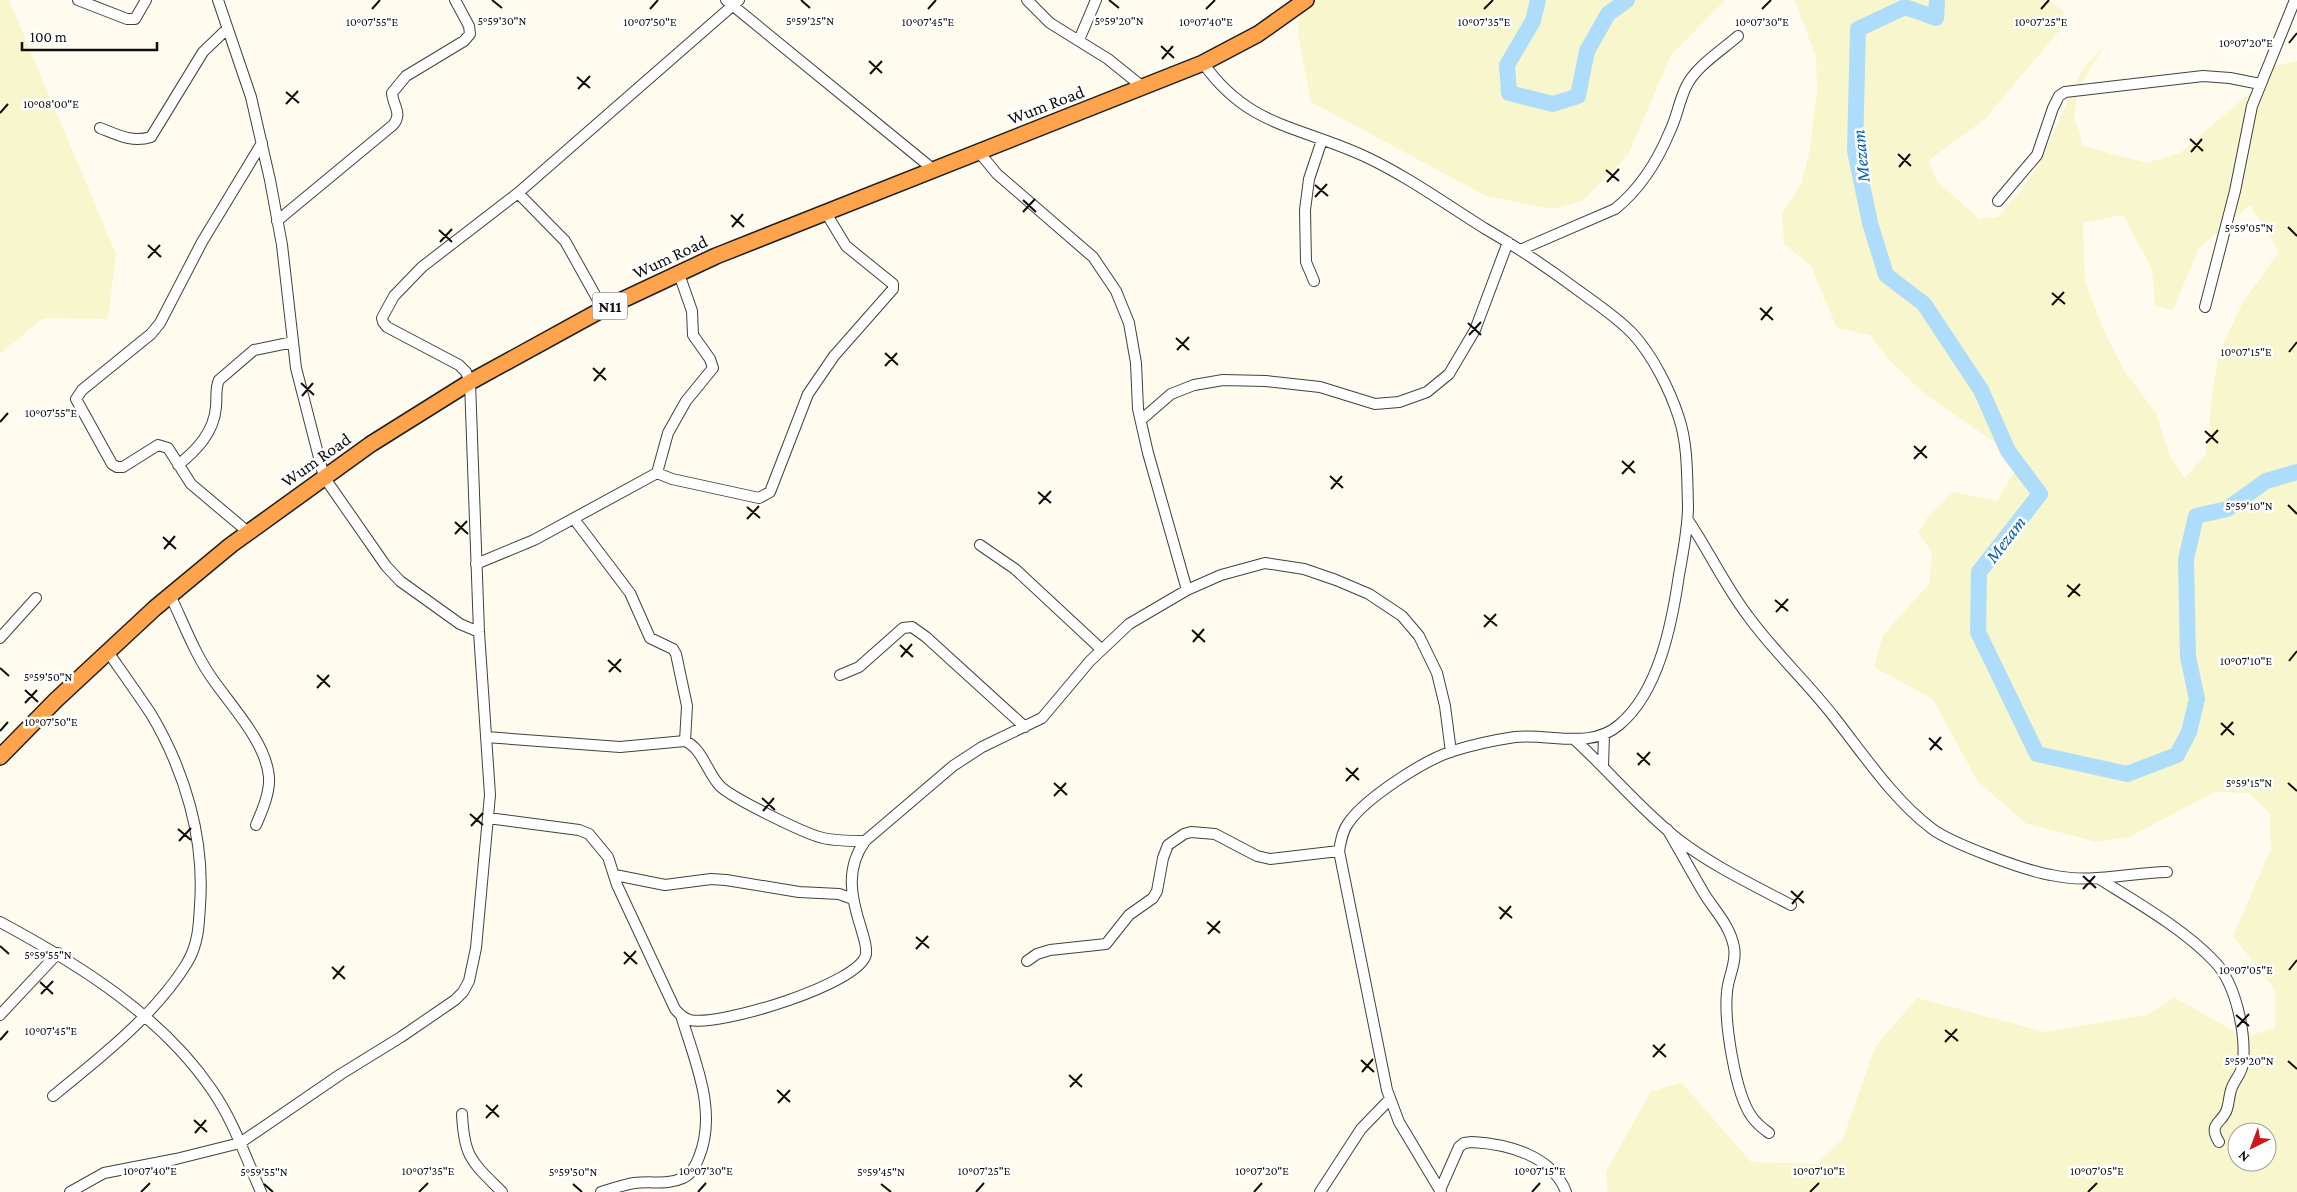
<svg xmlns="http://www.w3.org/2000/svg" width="2297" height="1192" viewBox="0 0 2297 1192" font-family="'Crimson Pro',serif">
  <rect width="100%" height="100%" fill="#fffcef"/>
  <path fill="#f8f6cc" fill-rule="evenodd" d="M0,0H9L116,254L108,319L43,318L0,354Z
    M1301,0H1725L1671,55L1628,155L1582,201L1551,209L1486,196L1311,102L1298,35Z
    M1795,0H2044L2052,2L2064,12L2060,30L1984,120L1929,160L1936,180L1979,219L1997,217L2022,190L2040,162L2083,68L2105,45L2078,89L2074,115L2083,146L2147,163L2180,153L2260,84L2269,68L2297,61V1192H1608L1606,1172L1651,1091L1682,1083L1751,1162L1817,1164L1843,1138L1875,1047L1917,998L2045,1032L2147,1015L2174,997L2244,1037L2275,1028V990L2233,936L2271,849L2270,814L2249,793L2215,792L2129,837L2097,842L2027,824L1978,782L1933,699L1874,667L1883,635L1929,584L1932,552L1918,533L1927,518L1953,492L1997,501L2016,469L2000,446L1926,395L1890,361L1870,335L1837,328L1811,266L1784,244L1782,213L1801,185L1809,154L1817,90L1816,58ZM2250,205L2279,251L2242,304L2219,353L2213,389L2206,454L2185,478L2170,456L2156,413L2125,372L2103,329L2085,281L2083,223L2123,215L2152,269L2155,306L2173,310L2199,248ZM2237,1132H2267V1162H2237Z"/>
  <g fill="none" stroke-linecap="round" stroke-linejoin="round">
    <path stroke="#aeddfc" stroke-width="16" d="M1538,0L1533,21L1507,65L1509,93L1553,104L1578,96L1587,51L1608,14L1627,0
      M1937,0L1936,18L1905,7L1858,29L1855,151L1870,223L1886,275L1924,304L1981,390L2008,451L2040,494L1979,572L1978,632L2037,754L2127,774L2177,755L2189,732L2197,699L2188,657L2186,559L2196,516L2227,509L2266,481L2297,472"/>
    <g stroke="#414141" stroke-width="12">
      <path id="minor" d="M78,0L127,19H135L146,0
        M218,0L251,97L270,180L282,245L296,368L324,477L386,566L400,581L460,624L479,632
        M726,0L934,170
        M1027,0L1050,23L1108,59L1144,88
        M1079,40L1096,0
        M1203,63C1248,127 1299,126 1364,156C1407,176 1444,203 1484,228C1517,247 1548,268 1579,291C1597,304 1618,318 1633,334C1653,356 1670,390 1679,418C1688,445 1687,477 1688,506C1688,529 1683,552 1679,575C1672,623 1659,692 1619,725C1590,750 1549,733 1515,737C1495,740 1472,745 1453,751C1424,760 1366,798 1349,822C1342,831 1341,841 1339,851L1387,1090L1399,1122L1441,1192
        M100,128C118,135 132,143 151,137L203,52L227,29
        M978,151L997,174L1093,257L1116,291L1129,323L1136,363L1138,409L1148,453L1187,590
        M518,193L565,241L603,309
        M1998,201L2037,155L2053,108L2059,96L2065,92L2203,76L2230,78L2260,84
        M277,221L393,125C403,114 393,106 392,93L406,76L464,41L470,34L469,26L455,0
        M1520,250L1615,209C1640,189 1658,160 1670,131C1677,117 1679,101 1686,87C1695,67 1721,51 1738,36
        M1314,281L1306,262L1305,210L1309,179L1322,140
        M2205,307L2235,191L2252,106L2295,0
        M1141,420L1171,394L1194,385L1223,380L1266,381L1320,387L1375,404L1399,402L1427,392L1449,374L1475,330L1508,242
        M178,465C197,450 214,432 216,407C217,398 215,388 219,380L254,350L293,342
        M657,473L672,479L759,498L770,492L808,394L834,356L893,289V284L846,246L826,213
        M574,519L630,593L650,638L673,649L676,654L687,706L685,741
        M1688,520C1709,551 1725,586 1748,616C1774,652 1807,682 1834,717C1864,755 1893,799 1931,828C1950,843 2026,871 2051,875C2092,884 2126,873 2167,872
        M248,532L191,484L168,448L158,445L123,467H117L112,464L76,399L82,390L151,334L160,323L202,242L262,143
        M980,545L1015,569L1101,649
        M476,564L534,540L657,473L668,433L686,401L713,368L710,359L693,335L692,311L679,274
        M170,595C184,624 195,655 214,681C233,708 266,743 269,777C270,793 262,811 256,825
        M0,638L36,598
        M840,675L859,667L903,628L912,627L926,637L1025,727
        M486,737L620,747L685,741C703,749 707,773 720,786C732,798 805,834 823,838C836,841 851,841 865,841
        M1574,739C1610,772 1640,809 1679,840C1713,866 1753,885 1791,905
        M1603,767L1604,734
        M488,818L579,830L589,834L608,857L617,885L675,1009C679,1014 683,1018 690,1020C718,1027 861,984 866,954C867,945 863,936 861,928C851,897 845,869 865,841L953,766L982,747L1042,718L1090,661L1129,624L1187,590L1221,575L1265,563L1304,569L1336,580L1369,594L1402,616L1419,636L1437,673L1445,706L1451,752
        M1667,829C1680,851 1692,873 1705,895C1716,912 1730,926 1734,947C1737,963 1728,977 1727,992C1724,1021 1735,1094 1752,1117C1757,1124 1762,1128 1769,1133
        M615,875L665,885L711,879L726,880L799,892L839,894L853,899
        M2101,880C2138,903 2185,930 2215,962C2236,984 2246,1033 2243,1063C2242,1074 2234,1080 2231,1090C2229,1096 2229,1103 2227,1109C2223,1123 2207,1123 2219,1142
        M0,922C78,964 161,1015 212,1090C233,1120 246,1158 261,1192
        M1027,961L1037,954L1050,950L1106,944L1129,915L1153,898L1157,891L1163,858L1168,845L1184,834L1191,832L1215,834L1257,856L1270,859L1339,851
        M0,1015L58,953
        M53,1096C99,1059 156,1014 187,963C198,945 199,926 200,905C205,839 185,771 151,714C137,693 122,672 108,652
        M462,1114C464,1158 472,1162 502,1192
        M1440,1190L1459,1147L1464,1143L1472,1142C1507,1144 1552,1155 1566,1192
        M70,1192L104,1173L176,1159L240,1143L341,1074L401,1037L455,1000L463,992L469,981L476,948L490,795L479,632L470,382L466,372L459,365L387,327L383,322L382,318L394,296L422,267L518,193L739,0
        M601,1192C611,1189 623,1185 634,1183C651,1181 668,1185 683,1178C692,1174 696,1165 699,1157C718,1110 694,1060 681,1015
        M1320,1192L1361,1129L1390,1099"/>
    </g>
    <g stroke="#1f1f1f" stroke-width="18">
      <path id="highway" d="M0,757L56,700L155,608L231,545L371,444L470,382L603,309L716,256L1203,63L1258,34L1306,0"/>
    </g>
    <use href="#minor" stroke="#fff" stroke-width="10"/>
    <use href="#highway" stroke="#ffa44d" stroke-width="15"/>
  </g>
  <path fill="none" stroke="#0e0e0e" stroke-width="2" d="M492,0L502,8M801,0L810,8M1109,0L1119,8M372,9L380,0M650,9L658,0M928,9L936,0M1206,9L1215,0M1484,9L1493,0M1762,9L1771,0M2041,9L2049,0M2289,43L2297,33M1161,46L1174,58M1162,59L1173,46M869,61L882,73M870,74L882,61M577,77L590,88M578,89L590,76M286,92L299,103M286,104L298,91M0,113L8,104M2190,139L2203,151M2191,152L2202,139M1898,154L1911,166M1899,167L1910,154M1606,170L1619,181M1607,182L1619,169M1315,185L1328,196M1315,197L1327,184M1023,200L1036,212M1023,212L1035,199M731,215L744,227M732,227L743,214M2288,227L2297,236M439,230L452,242M440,242L452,229M148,245L161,257M148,258L160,245M2052,293L2065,304M2052,305L2064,292M1760,308L1773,320M1761,320L1772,307M1468,323L1481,335M1469,335L1481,322M1176,338L1189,350M1177,350L1189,337M2289,352L2297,342M885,353L898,365M885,366L897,353M593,368L606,380M594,381L605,368M301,383L314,395M302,396L313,383M0,422L8,413M2205,431L2218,443M2206,443L2218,430M1914,446L1927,458M1914,459L1926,446M1622,461L1635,473M1622,474L1634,461M1330,476L1343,488M1331,489L1342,476M1038,492L1051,503M1039,504L1051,491M2288,505L2297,514M747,507L760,518M747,519L759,506M455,522L468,534M455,534L467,521M163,537L176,549M164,549L175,536M2067,585L2080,596M2068,597L2080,584M1775,600L1788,611M1776,612L1788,599M1484,615L1497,626M1484,627L1496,614M1192,630L1205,642M1193,642L1204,629M900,645L913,657M901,657L912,644M608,660L621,672M2289,661L2297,651M0,668L9,676M609,672L621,659M317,675L330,687M317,688L329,675M25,690L38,702M25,703L37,690M2221,723L2234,735M0,731L8,722M2221,735L2233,722M1929,738L1942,750M1930,750L1941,737M1637,753L1650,765M1638,765L1650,752M1346,768L1359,780M1346,781L1358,768M1054,783L1067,795M2288,783L2297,791M1054,796L1066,783M762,798L775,810M763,811L774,798M470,814L483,825M471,826L483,813M178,829L191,840M179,841L191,828M2083,876L2096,888M2083,889L2095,876M1791,891L1804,903M1792,904L1803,891M1499,907L1512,918M1500,919L1511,906M1207,922L1220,933M1208,934L1220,921M916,937L929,948M0,946L9,954M916,949L928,936M624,952L637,964M624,964L636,951M332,967L345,979M2289,970L2297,960M333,979L344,966M40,982L53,994M41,994L53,981M2236,1015L2249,1026M2237,1027L2249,1014M1945,1030L1958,1041M0,1040L8,1031M1945,1042L1957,1029M1653,1045L1666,1057M1653,1057L1665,1044M1361,1060L1374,1072M2288,1061L2297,1069M1362,1072L1373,1059M1069,1075L1082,1087M1070,1087L1082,1074M777,1090L790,1102M778,1103L790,1090M486,1105L499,1117M486,1118L498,1105M194,1120L207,1132M195,1133L206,1120M264,1184L273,1192M573,1184L582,1192M881,1184L891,1192M141,1192L150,1183M419,1192L428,1183M698,1192L706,1183M976,1192L984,1183M1254,1192L1262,1183M1532,1192L1540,1183M1810,1192L1819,1183M2088,1192L2097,1183"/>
  <g text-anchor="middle" stroke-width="5" stroke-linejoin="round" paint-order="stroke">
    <rect fill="#fff" stroke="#565656" stroke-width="1" x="592.5" y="292.5" width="35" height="27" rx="4"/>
    <g font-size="16" font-weight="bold" fill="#0e0e0e">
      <text x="610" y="312">N11</text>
    </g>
    <g font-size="18" fill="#0e0e0e" stroke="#fff">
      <text transform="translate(1046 105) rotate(-21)" y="6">Wum Road</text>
      <text transform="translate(670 257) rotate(-25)" y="6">Wum Road</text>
      <text transform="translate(316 460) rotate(-35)" y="6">Wum Road</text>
    </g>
    <g font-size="19" font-style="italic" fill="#0a61ae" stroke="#fff">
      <text transform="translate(1860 156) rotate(-96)" y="7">Mezam</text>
      <text transform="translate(2005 539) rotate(-52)" y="7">Mezam</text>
    </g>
  </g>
  <g font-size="12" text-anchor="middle" fill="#0e0e0e" stroke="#fff" stroke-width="5" stroke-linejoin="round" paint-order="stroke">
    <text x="502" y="25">5°59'30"N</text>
    <text x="810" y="25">5°59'25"N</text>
    <text x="1119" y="25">5°59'20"N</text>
    <text x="372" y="26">10°07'55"E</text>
    <text x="928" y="26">10°07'45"E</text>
    <text x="1206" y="26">10°07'40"E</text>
    <text x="1484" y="26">10°07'35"E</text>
    <text x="2041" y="26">10°07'25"E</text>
    <text x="650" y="26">10°07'50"E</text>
    <text x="1762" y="26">10°07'30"E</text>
    <text x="2246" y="47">10°07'20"E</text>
    <text x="51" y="108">10°08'00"E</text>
    <text x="2249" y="232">5°59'05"N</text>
    <text x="2246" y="356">10°07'15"E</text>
    <text x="51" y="417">10°07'55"E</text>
    <text x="2249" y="510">5°59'10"N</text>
    <text x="2246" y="665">10°07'10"E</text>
    <text x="48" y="681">5°59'50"N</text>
    <text x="51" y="726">10°07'50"E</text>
    <text x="2249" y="787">5°59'15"N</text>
    <text x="48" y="959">5°59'55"N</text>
    <text x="2246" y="974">10°07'05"E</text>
    <text x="51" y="1035">10°07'45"E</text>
    <text x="2249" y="1065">5°59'20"N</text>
    <text x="150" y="1175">10°07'40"E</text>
    <text x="428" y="1175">10°07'35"E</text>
    <text x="706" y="1175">10°07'30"E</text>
    <text x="984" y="1175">10°07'25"E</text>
    <text x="1262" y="1175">10°07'20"E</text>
    <text x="1540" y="1175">10°07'15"E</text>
    <text x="1819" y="1175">10°07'10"E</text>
    <text x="2097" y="1175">10°07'05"E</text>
    <text x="264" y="1176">5°59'55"N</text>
    <text x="573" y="1176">5°59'50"N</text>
    <text x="881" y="1176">5°59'45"N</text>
  </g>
  <g transform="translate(2252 1147) rotate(222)"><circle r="24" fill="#ffffff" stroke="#9f9f9f"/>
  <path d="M0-4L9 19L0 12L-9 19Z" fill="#cd171a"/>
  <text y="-8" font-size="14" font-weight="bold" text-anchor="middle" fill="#0e0e0e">N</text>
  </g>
  <path d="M22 42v8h135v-8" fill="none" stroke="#0e0e0e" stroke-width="2.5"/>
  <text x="30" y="42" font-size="15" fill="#0e0e0e" stroke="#ffffff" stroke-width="4" paint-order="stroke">100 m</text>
</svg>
